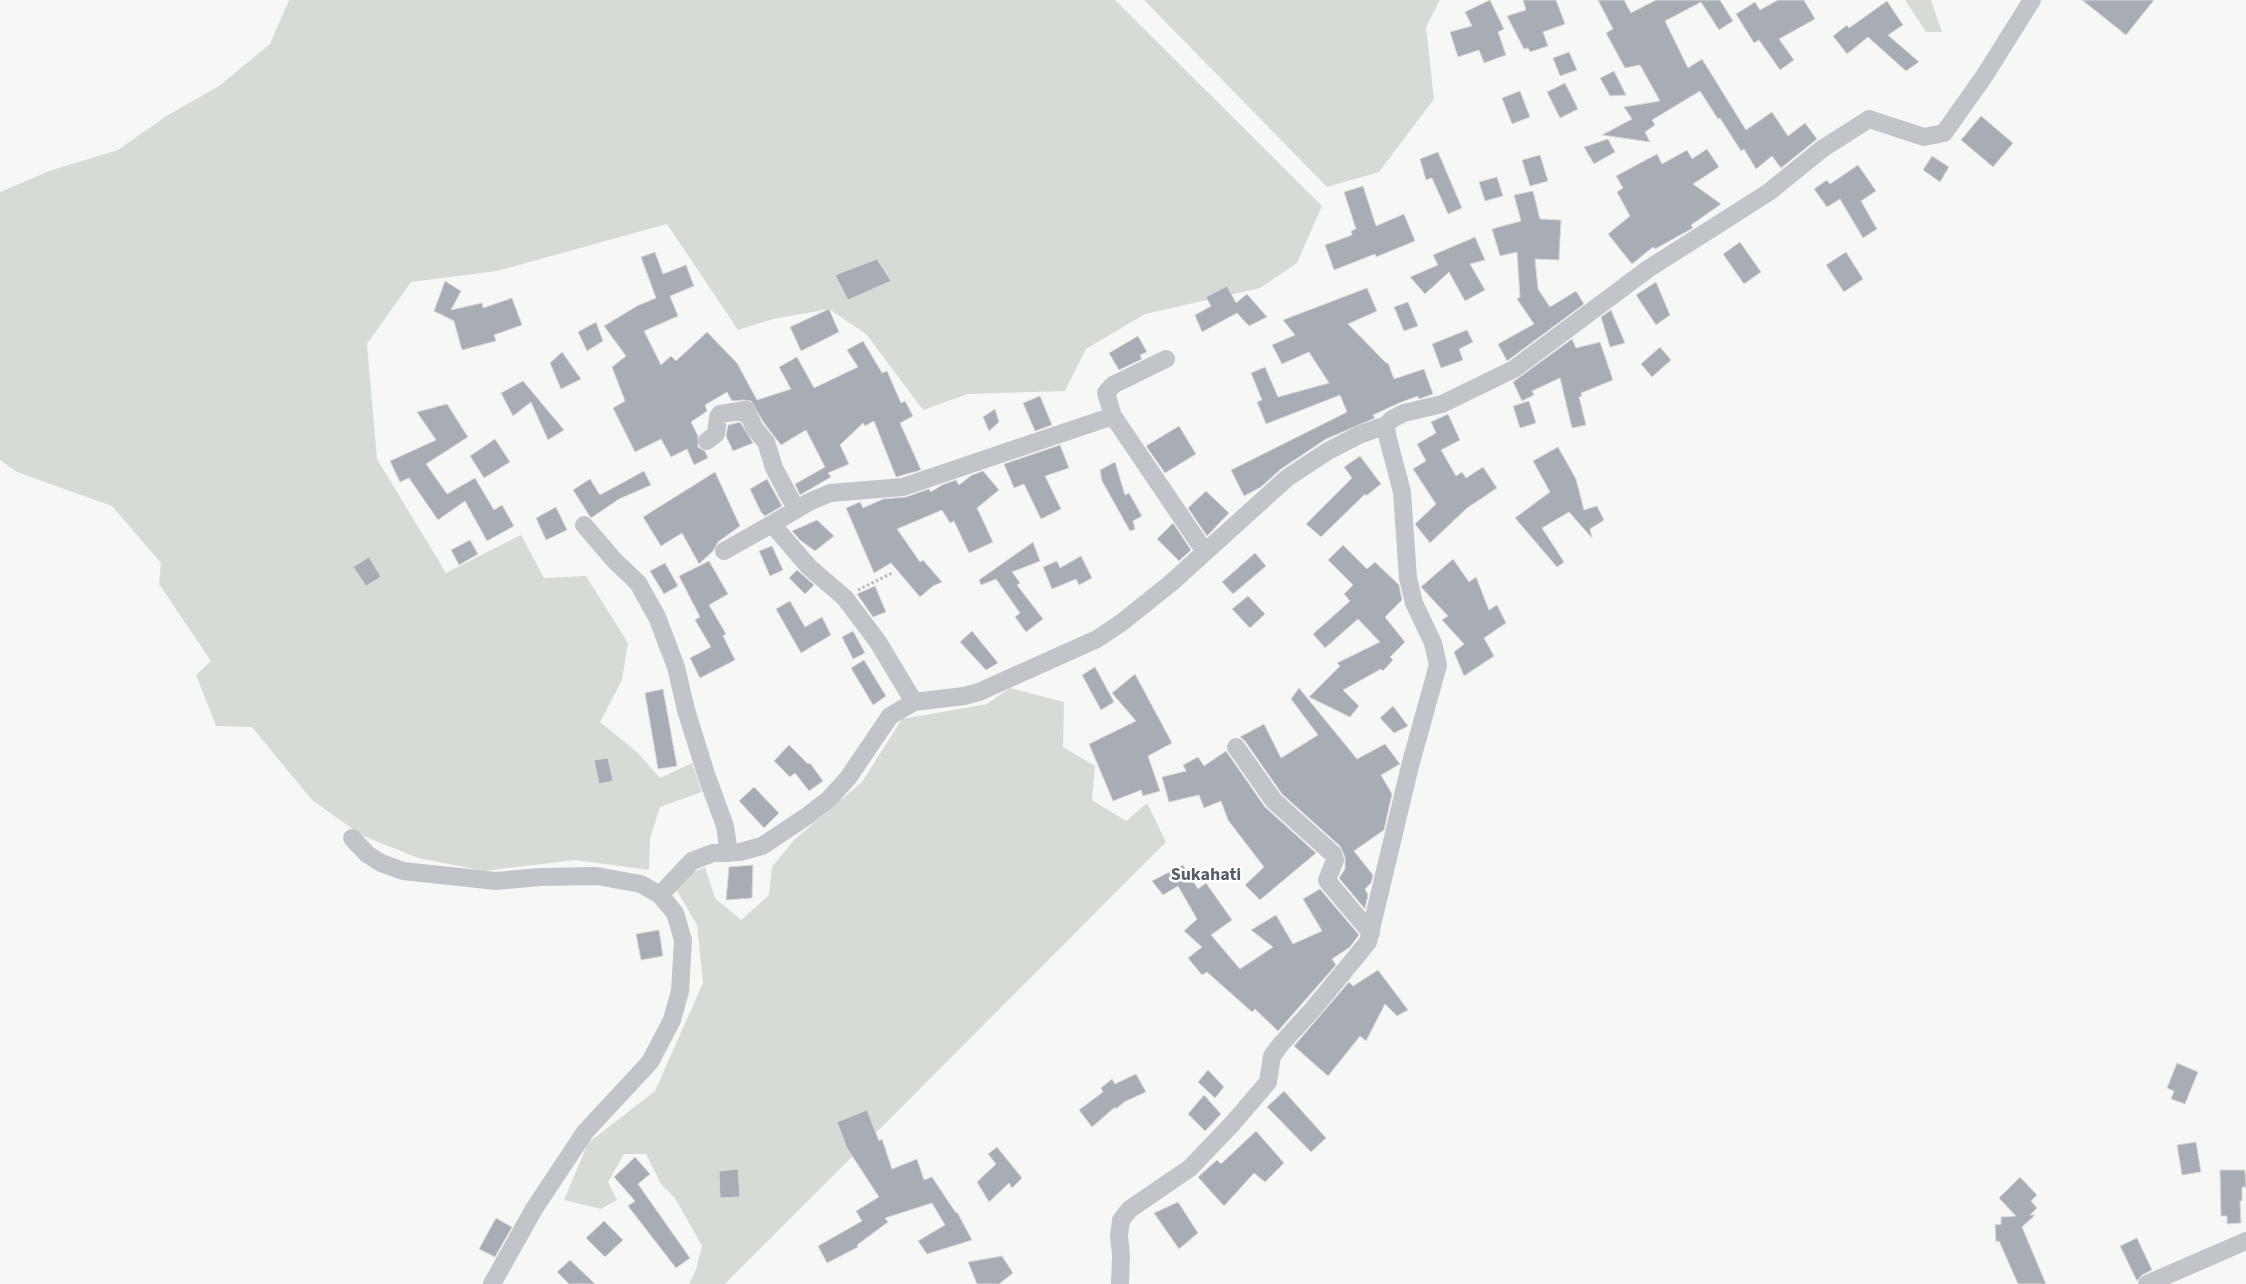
<svg xmlns="http://www.w3.org/2000/svg" width="2246" height="1284" viewBox="0 0 2246 1284" font-family="'Source Sans 3',sans-serif">
  <rect width="100%" height="100%" fill="#f7f8f5"/>
  <path fill="#d6dcd5" d="M289,0H1115L1322,206L1297,263L1260,288L1145,314L1086,349L1065,391L968,394L923,410L866,334L829,309L773,319L738,330L667,224L497,271L411,282L367,344L377,459L446,573L521,535L544,578L586,576L628,643L622,680L600,722L638,753L660,778L692,763L702,792L660,807L650,839L649,870L575,860L484,871L418,858L361,835L312,800L252,727L216,726L196,675L211,661L159,584L161,563L112,506L17,472L0,460V192L52,170L118,150L168,115L219,86L270,44Z
    M1144,0H1440L1426,27L1434,99L1379,172L1327,187Z
    M1905,0H1931L1942,32H1926Z
    M1010,688L1064,702L1063,747L1095,766L1092,800L1126,821L1147,803L1166,842L725,1284H689L696,1270L702,1246L675,1198L661,1184L646,1154H624L608,1182L617,1200L601,1209L564,1200L588,1143L655,1091L703,983L697,925L672,882L705,867L715,898L741,920L769,895L772,867L794,840L862,782L902,719L987,704Z"/>
  <path fill="#a8adb5" stroke="#d9d9d7" d="M1490,0L1504,29L1498,32L1506,55L1484,63L1479,50L1458,57L1450,32L1472,26L1465,12Z
    M1523,0H1556L1565,24L1543,32L1548,46L1530,52L1528,48L1524,49L1507,16L1526,10Z
    M1598,0H1624L1631,13L1656,0H1720L1733,21L1719,30L1701,2L1665,21L1688,68L1702,59L1746,130L1772,112L1788,136L1805,123L1817,139L1781,168L1772,156L1756,169L1744,149L1741,151L1720,118L1718,119L1700,91L1652,120L1655,125L1645,132L1650,142L1602,135L1632,119L1624,107L1660,101L1640,65L1625,68L1606,33L1613,29Z
    M1778,0H1804L1815,19L1779,39L1794,60L1780,70L1759,40L1754,43L1736,14L1755,2L1760,10Z
    M2082,0H2154L2126,35Z
    M1887,1L1903,25L1888,35L1919,62L1906,71L1868,37L1847,54L1833,36L1847,25L1849,28Z
    M1569,52L1577,70L1560,76L1553,58Z
    M1614,71L1626,95L1610,96L1600,78Z
    M1565,83L1578,109L1560,118L1547,92Z
    M1520,91L1530,117L1512,124L1502,98Z
    M1981,116L2013,143L1993,167L1961,140Z
    M1608,139L1615,152L1594,164L1584,147Z
    M1707,149L1719,167L1693,184L1721,204L1691,225L1693,228L1655,249L1653,247L1632,264L1608,234L1630,216L1617,192L1623,188L1616,176L1657,154L1662,164L1687,150L1692,159Z
    M1438,152L1462,208L1448,214L1432,178L1426,180L1420,159Z
    M1540,155L1548,181L1530,186L1522,160Z
    M1932,156L1949,167L1940,182L1923,170Z
    M1858,165L1876,191L1861,201L1877,229L1863,238L1840,199L1827,207L1814,189L1827,180L1830,184Z
    M1497,177L1503,196L1485,201L1479,182Z
    M1363,186L1376,226L1404,214L1415,241L1376,257L1375,254L1334,270L1325,245L1352,235L1351,231L1356,229L1344,192Z
    M1533,191L1540,219L1561,220L1559,260L1535,259L1538,289L1550,307L1576,291L1584,304L1507,361L1498,344L1534,324L1517,299L1520,297L1517,252L1500,256L1492,229L1521,221L1514,195Z
    M1475,237L1485,260L1470,264L1485,290L1465,301L1449,272L1425,294L1410,277L1438,265L1433,255Z
    M1740,242L1761,272L1744,284L1723,254Z
    M655,252L663,274L686,265L694,286L670,296L678,316L644,331L661,365L671,356L676,361L707,332L737,363L757,400L791,389L779,367L797,357L814,388L858,367L847,350L863,341L882,373L887,371L901,403L905,401L913,416L900,423L921,470L896,477L874,421L865,426L863,423L840,445L849,464L828,473L831,477L800,495L795,484L825,467L806,430L781,445L764,423L751,401L744,400L732,401L727,392L705,405L707,411L691,422L698,436V447L705,451L708,458L694,465L687,449L671,457L661,439L635,452L613,408L625,401L612,367L626,356L604,326L637,306L656,298L641,257Z
    M1846,252L1863,279L1844,292L1826,265Z
    M877,259L891,281L848,300L835,275Z
    M445,281L461,291L451,310L482,303L483,308L512,298L522,325L494,335L496,341L462,350L454,321L434,311Z
    M1656,282L1670,315L1656,325L1636,295Z
    M1227,286L1236,303L1247,294L1267,317L1249,326L1237,313L1202,332L1195,315L1211,306L1206,297Z
    M1367,288L1377,311L1348,324L1386,363H1388L1394,379L1424,369L1433,394L1419,399L1418,396L1399,403L1373,415L1375,418L1326,439L1281,469L1261,487L1244,496L1231,470L1347,412L1340,395L1266,424L1257,402L1262,400L1251,373L1265,367L1278,397L1329,383L1309,352L1282,364L1272,345L1295,335L1283,320Z
    M1408,302L1418,326L1404,331L1394,307Z
    M829,309L839,332L801,351L790,327Z
    M1611,310L1625,343L1610,347L1601,317Z
    M596,322L603,341L587,351L578,332Z
    M1467,330L1473,342L1459,349L1463,360L1441,368L1432,344Z
    M1138,336L1147,352L1140,355L1142,359L1119,370L1109,353Z
    M1572,339L1576,348L1600,342L1613,380L1581,393L1582,396L1579,397L1586,425L1572,428L1560,378L1532,391L1534,395L1522,401L1513,382Z
    M1660,347L1671,360L1652,377L1641,364Z
    M562,352L581,379L561,389L550,363Z
    M523,381L564,430L548,440L531,402L513,416L501,393Z
    M1040,396L1052,425L1035,431L1023,403Z
    M1529,401L1536,423L1520,428L1513,406Z
    M447,404L468,437L426,464L447,494L475,478L494,510L502,505L514,526L487,541L465,501L438,520L409,478L400,482L390,461L436,440L417,412Z
    M995,409L999,422L989,431L983,417Z
    M1448,414L1460,440L1441,450L1456,476L1462,472L1466,478L1483,467L1497,488L1467,508L1430,543L1415,524L1436,504L1413,469L1426,461L1417,444L1436,433L1431,422Z
    M740,422L753,443L733,451L726,436L728,425Z
    M1179,426L1196,454L1165,473L1146,446Z
    M495,439L510,462L484,478L470,456Z
    M1060,445L1069,468L1045,476L1061,509L1041,519L1024,484L1014,488L1004,464Z
    M1558,447L1576,479L1584,510L1597,506L1604,520L1590,529L1592,538L1569,512L1542,528L1564,562L1557,567L1515,518L1550,492L1533,461Z
    M1360,456L1381,484L1366,496L1365,494L1321,537L1306,524L1352,478L1344,467Z
    M1115,462L1125,495L1129,493L1142,516L1133,521L1135,529L1130,531L1102,481L1100,470Z
    M644,471L651,485L619,499L591,518L573,490L590,479L600,495Z
    M983,471L999,490L977,508L993,542L969,553L954,521L950,523L942,510L897,529L920,562L923,560L942,582L933,586L920,597L891,563L874,573L846,508L860,502L863,508L883,499L906,497L929,489L931,492L942,485L956,480L959,485L972,475Z
    M715,472L740,526L718,542L713,551L699,564L682,533L661,546L643,517Z
    M767,479L782,506L765,516L761,512L750,489Z
    M1206,491L1229,513L1207,536L1188,508Z
    M556,507L567,530L546,540L536,518Z
    M817,520L834,536L815,551L800,540L792,531Z
    M1173,523L1191,550L1179,561L1157,539Z
    M470,540L478,554L459,565L451,550Z
    M1033,542L1040,561L1012,572L1020,583L1017,585L1043,619L1026,632L1015,617L1020,613L996,579L981,585L979,580Z
    M1343,545L1367,569L1375,562L1399,585L1402,600L1385,617L1405,642L1390,657L1393,660L1383,671L1381,669L1343,690L1359,706L1350,717L1309,697L1340,666L1337,663L1380,642L1358,619L1325,648L1313,634L1350,601L1344,594L1353,585L1328,560Z
    M772,546L783,570L770,576L759,551Z
    M1255,553L1266,566L1233,594L1222,582Z
    M1081,556L1092,578L1079,585L1076,579L1052,589L1043,567L1057,561L1060,568Z
    M369,557L381,577L366,586L353,567Z
    M1453,559L1469,582L1476,577L1489,610L1497,605L1506,623L1484,638L1494,656L1464,676L1454,652L1464,644L1442,620L1448,616L1421,587Z
    M709,561L728,594L709,605L726,634L723,636L735,660L700,678L690,658L711,647L695,620L700,617L679,576Z
    M665,563L678,586L664,594L650,571Z
    M797,570L814,585L805,594L789,578Z
    M875,586L886,612L873,617L857,594Z
    M1248,596L1265,614L1250,628L1232,609Z
    M790,601L805,627L822,617L831,635L801,653L776,609Z
    M853,631L865,653L853,659L842,637Z
    M972,631L998,663L986,670L960,642Z
    M864,660L886,696L873,705L851,668Z
    M1095,667L1114,702L1101,710L1082,675Z
    M1135,674L1172,743L1148,756L1160,791L1143,796L1141,790L1113,801L1089,744L1136,721L1112,693Z
    M1299,688L1357,759L1385,744L1400,764L1381,775L1392,794L1384,830L1354,851L1373,875L1371,883L1365,889L1368,895L1365,909L1339,878L1345,869V857L1340,846L1282,794L1245,741L1240,737L1264,724L1281,758L1318,735L1291,699Z
    M663,689L677,766L658,769L645,693Z
    M1393,706L1408,726L1394,733L1380,718Z
    M789,745L808,764L810,763L823,781L809,791L795,773L790,777L774,761Z
    M1226,751L1265,807L1316,853L1260,900L1245,885L1264,867L1228,820L1221,801L1204,808L1199,795L1169,802L1162,777L1186,771L1183,765L1198,757L1204,766Z
    M608,758L613,781L599,784L594,760Z
    M754,787L779,813L764,828L739,801Z
    M753,865L752,898L726,900L729,867Z
    M1183,865L1198,889L1206,883L1232,920L1211,935L1240,969L1273,947L1251,930L1276,915L1293,944L1322,931L1303,899L1320,889L1359,935L1350,947L1332,959L1336,965L1278,1031L1255,1009L1252,1012L1207,972L1202,975L1188,958L1202,947L1184,931L1197,919L1178,886L1163,895L1152,881Z
    M659,930L663,956L641,960L636,934Z
    M1378,970L1408,1010L1397,1016L1385,1004L1366,1041L1360,1036L1328,1076L1294,1046L1349,982L1353,986Z
    M2177,1063L2198,1072L2185,1104L2171,1099L2174,1091L2167,1088Z
    M1208,1070L1224,1087L1215,1098L1198,1082Z
    M1136,1074L1146,1092L1124,1102L1116,1109L1115,1107L1092,1127L1079,1110L1103,1092L1101,1088L1112,1079L1115,1084Z
    M1284,1091L1326,1138L1311,1152L1267,1107Z
    M1204,1095L1221,1114L1205,1131L1188,1114Z
    M867,1110L879,1141L882,1139L892,1169L917,1159L924,1180L932,1177L956,1213L957,1212L972,1240L927,1254L918,1241L945,1225L932,1203L885,1218L888,1222L857,1245L858,1247L827,1263L818,1246L862,1221L856,1211L879,1197L847,1148L837,1122Z
    M1256,1131L1284,1163L1265,1182L1254,1173L1224,1206L1198,1177L1217,1160L1221,1164Z
    M2196,1142L2201,1172L2182,1175L2177,1145Z
    M997,1147L1022,1178L1012,1188L1009,1183L989,1202L977,1182L996,1164L988,1154Z
    M635,1157L650,1174L638,1184L690,1258L676,1268L628,1206L635,1201L614,1177Z
    M738,1169L740,1197L720,1198L719,1171Z
    M2220,1170H2245L2246,1187H2242V1201H2240L2241,1223L2227,1224V1216H2221Z
    M2020,1177L2037,1195L2031,1201L2037,1208L2030,1215H2035L2022,1227L2046,1284H2018L1999,1241L1996,1242L1995,1225L2001,1224V1217L2016,1216L1999,1198Z
    M1178,1202L1198,1233L1179,1249L1154,1213Z
    M496,1218L512,1227L495,1257L479,1249Z
    M604,1221L623,1240L605,1257L586,1238Z
    M2137,1238L2152,1270L2142,1275L2137,1281L2120,1246Z
    M1002,1256L1013,1273L999,1284H977L968,1262Z
    M570,1260L591,1280L595,1284H569L557,1272Z"/>
  <g fill="none" stroke-linecap="round" stroke-linejoin="round">
    <path stroke="#b9bbbe" stroke-width="3" stroke-dasharray="2.5 2.5" stroke-linecap="butt" d="M858,590L894,572"/>
    <path stroke="#c1c4c8" stroke-width="18" d="M1166,359L1113,385L1106,393L1113,416L1205,552
      M707,441L716,434L718,417L720,414L746,410L755,429L766,442L774,468L796,509
      M772,524L809,502L830,493L903,487L1113,416
      M584,525L614,560L638,583L657,617L676,667L686,710L706,774L725,826L729,853
      M724,551L772,524L809,567L845,598L878,642L914,702
      M1236,747L1274,801L1333,854L1335,860L1327,880L1329,883L1371,933
      M352,838L367,854L381,863L403,871L496,881L540,877L597,876L641,884L660,895L675,913L683,940L680,991L672,1020L650,1062L585,1132L534,1209L492,1284
      M660,895L692,861L713,853L740,852L762,846L807,816L829,799L848,778L890,716L914,702L964,696L979,692L1097,639L1121,623L1171,583L1287,478L1328,451L1359,435L1386,425
      M1120,1284L1121,1255L1119,1236L1121,1220L1130,1209L1190,1168L1233,1123L1268,1082L1272,1056L1281,1044L1313,1009L1368,942L1410,766L1438,665L1433,643L1414,603L1408,578L1402,492L1387,435L1386,425L1392,419L1404,413L1442,404L1514,369L1648,269L1769,192L1822,149L1869,119L1924,137L1944,133L1985,75L2032,0
      M2147,1284L2246,1241"/>
  </g>
  <g text-anchor="middle" stroke-width="5" stroke-linejoin="round" paint-order="stroke">
    <g font-size="18" font-weight="bold" fill="#565d6a" stroke="#fff">
      <text x="1206" y="880">Sukahati</text>
    </g>
  </g>
</svg>
